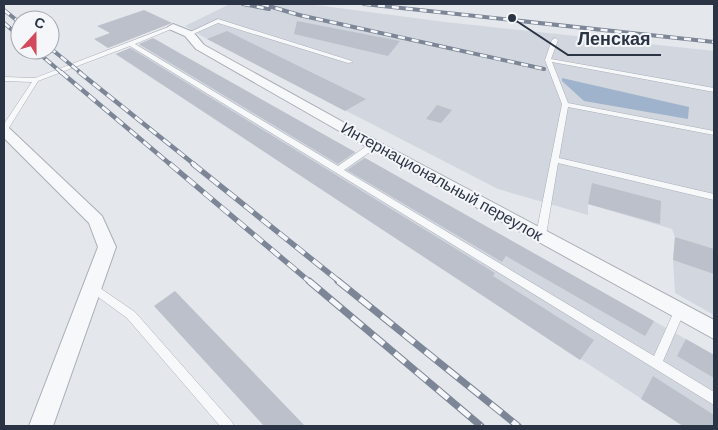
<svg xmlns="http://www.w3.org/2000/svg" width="718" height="430" viewBox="0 0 718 430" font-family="Arial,sans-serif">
  <rect width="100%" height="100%" fill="#e4e7ec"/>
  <path fill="#d2d6de" d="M230,4H308L445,22L714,51V315L675,293L673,260L675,237L672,229L588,204V215L498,189L207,39L185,26Z
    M155,39L714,355V426H683L115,54Z"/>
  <path fill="#9fb4cc" d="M562,78L689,107L688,119L584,101L562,81Z"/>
  <path fill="#bbc0ca" d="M144,10L172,23L108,48L94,39L110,33L97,26Z
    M297,21L400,41L388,56L294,34Z
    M227,31L366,99L345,111L207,39Z
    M153,38L179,53L355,152L338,164L139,44Z
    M130,48L495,273L493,276L594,340L580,360L116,54Z
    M437,105L452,110L441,123L426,119Z
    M365,158L654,321L645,336L506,256L502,262L347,170Z
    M592,183L661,201L660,224L588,204Z
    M675,237L714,249V274L673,260Z
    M175,291L305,426H264L154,306Z
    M686,339L714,355V378L677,356Z
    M653,376L714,415V426H683L641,399Z"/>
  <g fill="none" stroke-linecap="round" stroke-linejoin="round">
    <g stroke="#a9aeb7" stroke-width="1">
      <path id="lane" d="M218,19L352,61L353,62L348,63L218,23L191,35L186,34Z
        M171,26L176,27L135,44L338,166L371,143H377L378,145L377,147L344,170L654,356L676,307L680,306L684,307L685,310L663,361L714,392V405L130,46L38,81L7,131H4V124L32,82L4,81V77L35,78Z
        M555,38L558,40L551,59L714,88V92L552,62L568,103L714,131V135L568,107L559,158L714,194V200L558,163L546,235L544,237H538L536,235L562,104L545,60L552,40Z
        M94,284L135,312L232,422L234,426H220L127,318L90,291L89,288L90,285Z"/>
    </g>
    <g stroke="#a9aeb7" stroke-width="2">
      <path id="street" d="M173,24L193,32L204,45L379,142L714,320V339L369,148L196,49L185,36L169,29L168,27Z
        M4,127L9,128L102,216L116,247L53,426H29L98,247L89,223L4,138Z"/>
    </g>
    <use href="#lane" fill="#f7f8fa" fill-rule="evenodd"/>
    <use href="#street" fill="#f7f8fa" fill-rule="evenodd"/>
    <g stroke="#7d8696" stroke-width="4">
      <path id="rail-far3" d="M243,4L269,9
        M262,4L299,15L544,69
        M364,4L714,42
        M4,10L20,23
        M4,23L20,37
        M50,48L81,73
        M35,50L62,73"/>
    </g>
    <g stroke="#7d8696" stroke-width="4.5">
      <path id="rail-far2" d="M61,72L171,165
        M79,72L195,165"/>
    </g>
    <g stroke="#7d8696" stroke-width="5.5">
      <path id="rail-far1" d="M170,164L310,282
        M193,164L340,282"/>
    </g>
    <g stroke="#7d8696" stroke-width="7">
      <path id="rail" d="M309,281L481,426
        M338,281L518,426"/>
    </g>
    <use href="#rail-far3" stroke="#f4f6f9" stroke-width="2.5" stroke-dasharray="7" stroke-linecap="butt"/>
    <use href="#rail-far2" stroke="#f4f6f9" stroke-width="3" stroke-dasharray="9" stroke-linecap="butt"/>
    <use href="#rail-far1" stroke="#f4f6f9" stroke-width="4" stroke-dasharray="11" stroke-linecap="butt"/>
    <use href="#rail" stroke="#f4f6f9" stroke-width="5" stroke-dasharray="14" stroke-linecap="butt"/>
  </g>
  <g text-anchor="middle" stroke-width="4" stroke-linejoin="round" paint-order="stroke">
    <g font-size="16" fill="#2b3445" stroke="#f4f6f9">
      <text transform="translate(442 181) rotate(29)" y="6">Интернациональный переулок</text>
    </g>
  </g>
  <path fill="none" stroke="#2b3445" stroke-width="2" d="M512 18L568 55H661"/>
  <circle fill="#2b3445" stroke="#f4f6f9" stroke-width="2" cx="512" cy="18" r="5"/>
  <g font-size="18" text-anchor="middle" font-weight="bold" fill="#2b3445" stroke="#f4f6f9" stroke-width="4" stroke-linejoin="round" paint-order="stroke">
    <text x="614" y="45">Ленская</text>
  </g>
  <rect width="718" height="430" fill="none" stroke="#2b3445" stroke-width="10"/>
  <g transform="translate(35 35) rotate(21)"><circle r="24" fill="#f4f6f9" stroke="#a4a8b1"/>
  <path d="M0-4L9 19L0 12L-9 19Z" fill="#d1495b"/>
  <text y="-8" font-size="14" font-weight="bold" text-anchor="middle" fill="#2b3445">С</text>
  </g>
</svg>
